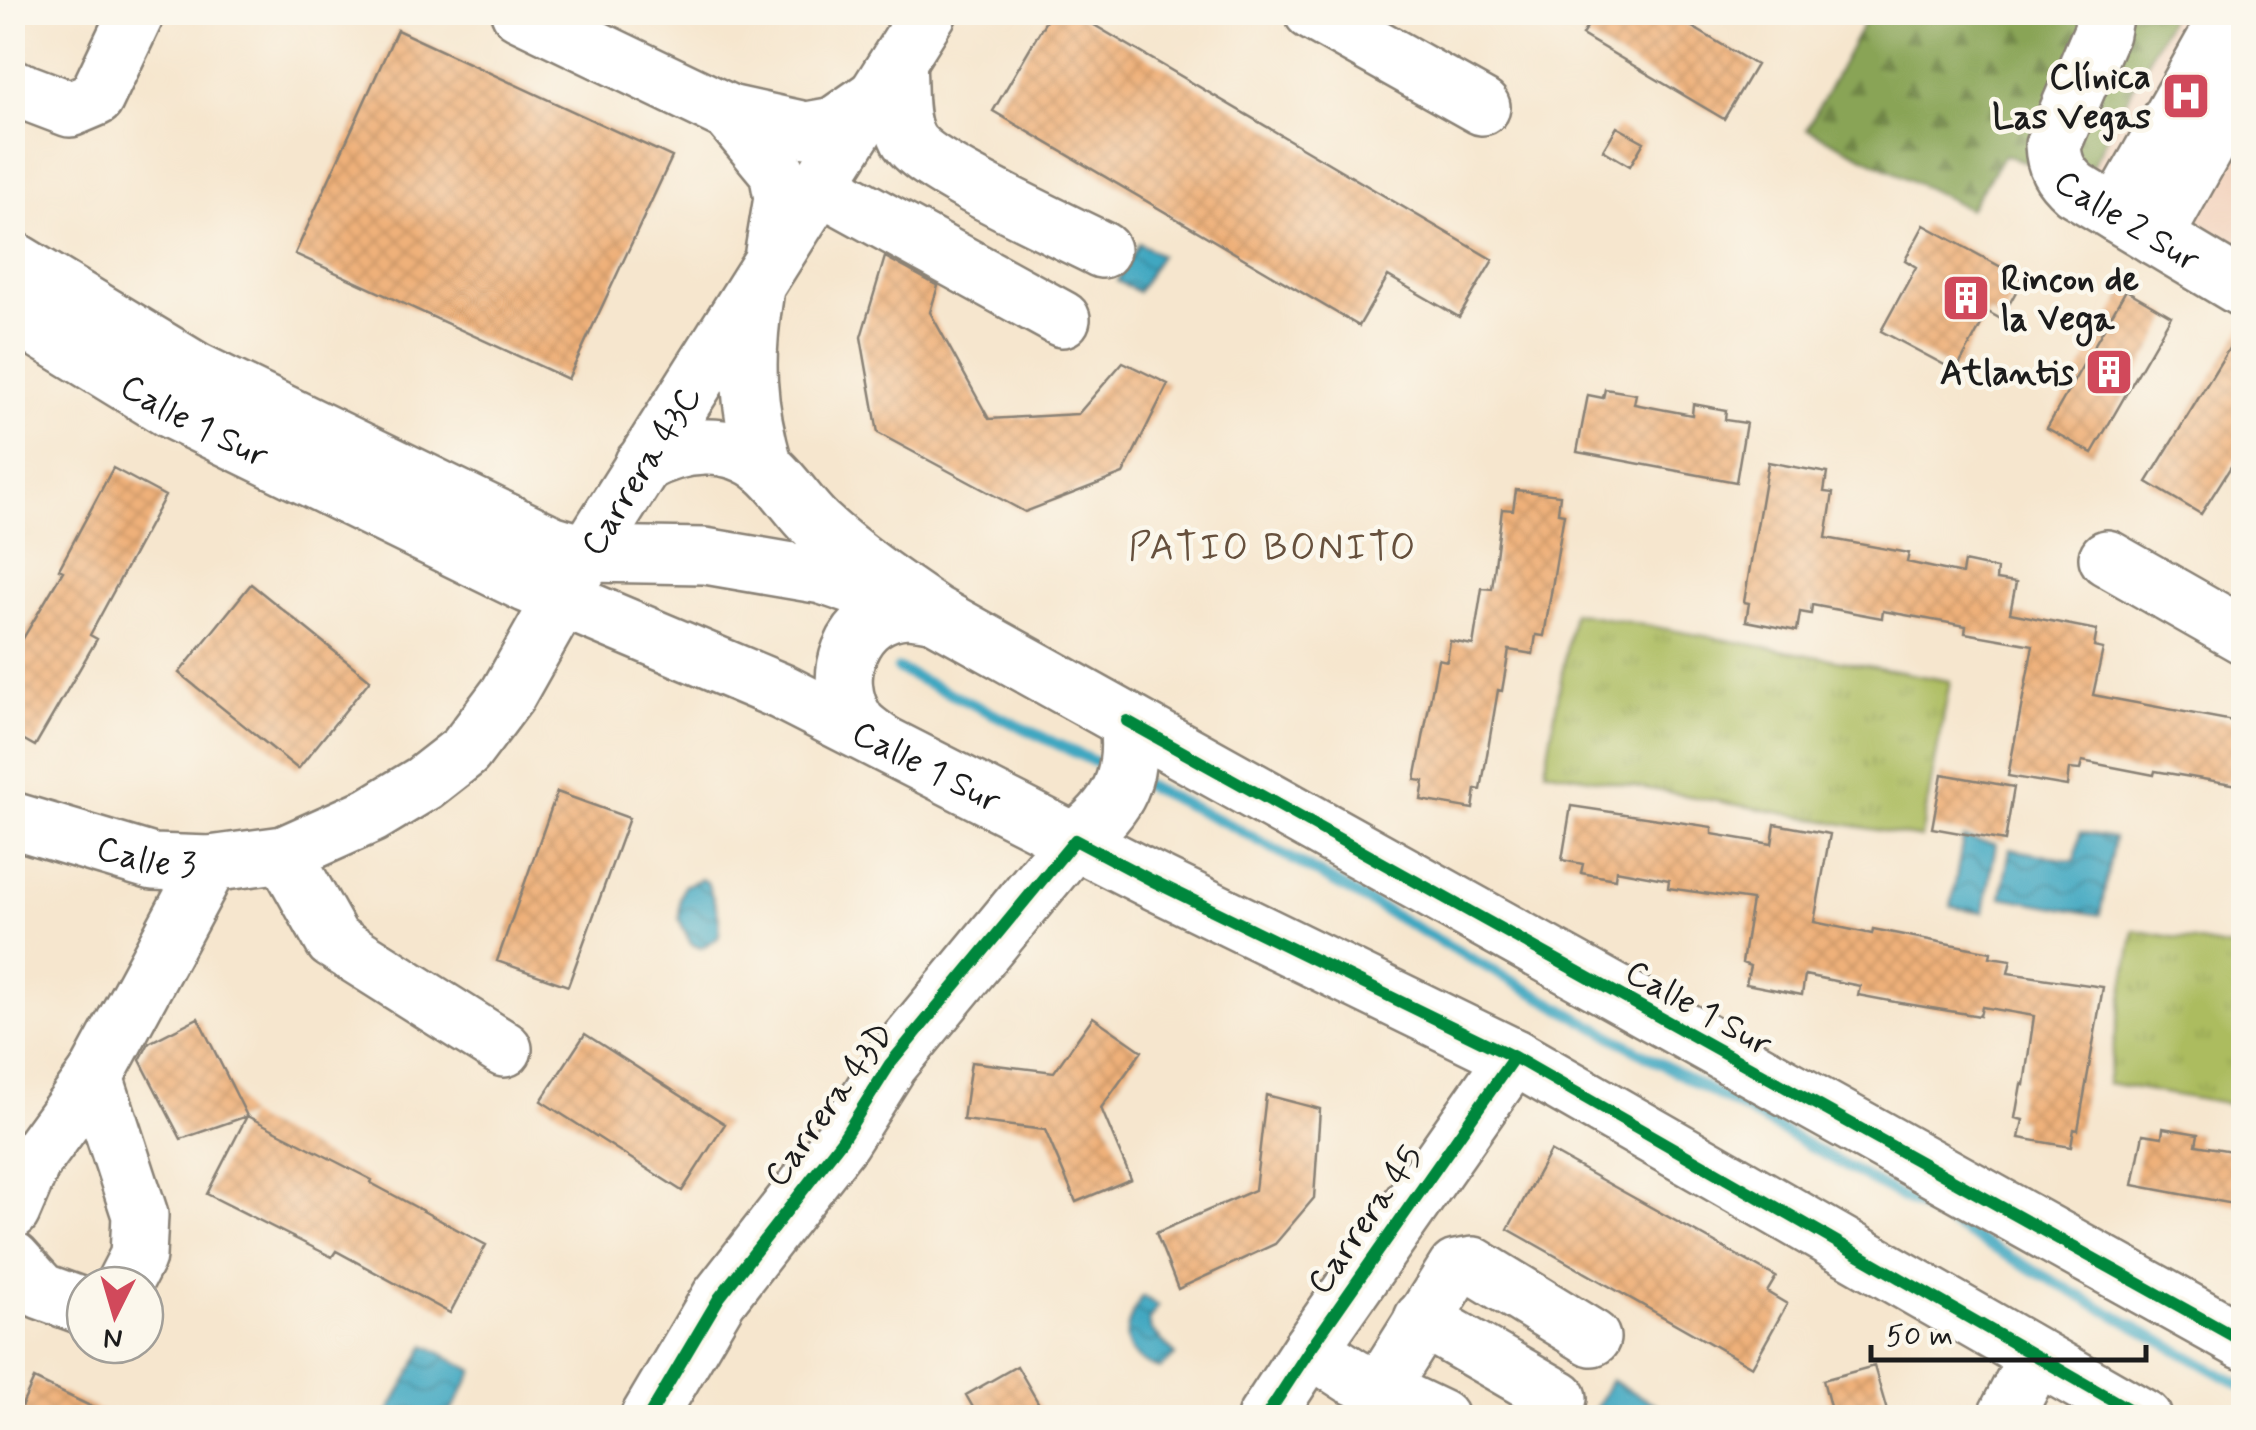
<svg xmlns="http://www.w3.org/2000/svg" width="2256" height="1430" viewBox="0 0 2256 1430" font-family="Mynerve,sans-serif">
  <defs>
    <pattern id="grass-tufts" width="24" height="20" patternUnits="userSpaceOnUse" patternTransform="scale(2.5)"><rect width="24" height="20" fill="#acbc5f"/><path d="M3 7l-1-3M5 7V3M7 7l1-3M15 17l-1-3M17 17v-4M19 17l1-3" fill="none" stroke="#93a152"/></pattern>
    <pattern id="forest-firs" width="22" height="20" patternUnits="userSpaceOnUse" patternTransform="scale(2.5)"><rect width="22" height="20" fill="#89a456"/><path d="M5 1l3.5 6h-7zM16 11l3.5 6h-7z" fill="#6f8546"/></pattern>
    <pattern id="water-waves" width="16" height="10" patternUnits="userSpaceOnUse" patternTransform="scale(2.5)"><rect width="16" height="10" fill="#41a7c1"/><path d="M0 5q4-4 8 0t8 0" fill="none" stroke="#36879c"/></pattern>
    <pattern id="building-cross-hatch" width="8" height="8" patternUnits="userSpaceOnUse" patternTransform="scale(2.5)"><rect width="8" height="8" fill="#efb17a"/><path d="M0 0l8 8M0 8l8-8" fill="none" stroke="#cc9869"/></pattern>
  </defs>
  <rect width="100%" height="100%" fill="#fbf7ec"/>
  <filter id="ink" filterUnits="userSpaceOnUse"><feTurbulence type="fractalNoise" baseFrequency=".01" numOctaves="2"/><feDisplacementMap in="SourceGraphic" scale="20" xChannelSelector="R" yChannelSelector="G"/><feConvolveMatrix kernelMatrix="1 2 1 2 8 2 1 2 1" color-interpolation-filters="sRGB"/></filter>
  <filter id="wash" filterUnits="userSpaceOnUse"><feTurbulence type="fractalNoise" baseFrequency=".0048" numOctaves="4" result="noise"/><feDisplacementMap in="SourceGraphic" scale="40" xChannelSelector="R" yChannelSelector="G"/><feGaussianBlur stdDeviation="2.25" result="paint"/><feColorMatrix in="noise" values="0 0 0 0 0 0 0 0 0 0 0 0 0 0 0 0 0 1.4 0 .05"/><feComposite in="paint" operator="in"/></filter>
  <g filter="url(#wash)">
    <rect width="100%" height="100%" fill="#f6e6ce"/>
    <path fill="#f3d4bf" d="M2172,13H2243V269L2085,179Z"/>
    <path fill="url(#grass-tufts)" stroke="#646c3e" stroke-width="2.5" d="M1573,612L1950,681L1921,838L1545,770Z
      M2134,930L2243,950V1107L2107,1083Z"/>
    <path fill="url(#forest-firs)" stroke="#526039" stroke-width="2.5" d="M1869,13H2172L2085,179L2004,155L1969,209L1807,129Z"/>
    <path fill="url(#water-waves)" stroke="#2e626e" stroke-width="2.5" d="M1139,243L1160,255L1138,292L1117,281Z
      M2080,832L2114,838L2100,915L2001,897L2010,849L2075,861Z
      M1963,838L1996,844L1984,912L1951,907Z
      M701,879L707,882C713,899 724,920 718,938L701,948L691,944L679,919L680,898L684,886Z
      M1143,1296L1158,1306L1149,1320L1151,1330L1176,1355L1160,1369C1116,1356 1121,1328 1143,1296Z
      M426,1345L474,1371L448,1417H386Z
      M1611,1380L1657,1405L1651,1417H1591Z"/>
    <g fill="none" stroke-linecap="round" stroke-linejoin="round">
      <path stroke="#41a7c1" stroke-width="11" d="M898,669L1112,770
        M1138,782L1236,828L2244,1387"/>
    </g>
    <g id="blocks">
      <path fill="url(#building-cross-hatch)" d="M1051,12H1072L1493,260L1459,317L1388,276L1359,326L993,111Z
        M1596,12H1667L1756,65L1724,119L1582,35Z
        M397,30L672,157L568,379L295,254Z
        M1617,127L1644,142L1630,166L1603,150Z
        M1924,225L2023,279L2001,319L1988,312L1956,371L1881,331L1916,267L1905,260Z
        M885,257L938,286L930,312L989,419L1078,414L1123,362L1168,384L1123,474L1025,512L878,433L861,337Z
        M2126,290L2171,316L2092,453L2047,428Z
        M2244,324V446L2201,514L2147,482Z
        M1605,389L1636,394L1634,404L1692,415L1693,404L1726,410L1725,420L1746,423L1736,482L1577,452L1588,395L1603,398Z
        M1768,462L1827,473L1824,492L1833,493L1826,538L1909,553L1907,562L1962,574L1964,562L1997,569L1996,580L2016,583L2010,613L2097,630L2094,647L2103,649L2093,695L2244,723V786L2155,771L2154,775L2082,761L2080,770L2069,769L2067,786L2008,776L2033,645L1965,633L1966,626L1883,611L1882,618L1812,605L1811,614L1800,612L1797,631L1746,621L1749,603L1744,602Z
        M113,468L165,496L90,635L97,639L35,746L12,733V657L63,571L59,569Z
        M1516,490L1560,495L1558,513L1564,514L1544,636L1536,635L1533,654L1509,650L1502,691L1498,690L1481,790L1476,789L1473,809L1421,800L1424,781L1415,780L1438,659L1447,661L1450,641L1473,645L1482,588L1492,589L1502,509L1513,510Z
        M251,584L370,680L298,769L179,673Z
        M1942,774L2014,787L2005,841L1932,828Z
        M557,792L629,818L568,986L497,961Z
        M1571,806L1712,827V834L1772,844L1775,824L1830,834L1814,922L1872,934L1873,929L1991,952L1990,957L2011,960L2008,973L2103,987L2078,1130L2074,1129L2071,1147L2019,1138L2023,1120L2015,1118L2021,1084L2024,1085L2034,1016L1982,1007L1980,1016L1895,1002L1858,995L1860,986L1805,975L1802,995L1746,984L1750,966L1742,963L1752,900L1668,888L1669,880L1616,870L1615,879L1581,873L1583,864L1562,860Z
        M1093,1017L1142,1051L1101,1108L1131,1179L1076,1202L1045,1130L963,1120L971,1062L1054,1072Z
        M198,1018L247,1116L181,1139L140,1060L149,1043Z
        M585,1034L725,1124L682,1191L541,1101Z
        M1266,1095L1320,1109L1314,1198L1275,1244L1178,1289L1156,1233L1255,1190Z
        M247,1116L372,1180L371,1183L486,1245L450,1313L336,1251L332,1257L207,1194Z
        M2163,1128L2198,1134L2196,1145L2244,1153V1206L2133,1185L2143,1134L2162,1137Z
        M1550,1151L1776,1277L1767,1292L1787,1304L1752,1367L1508,1229Z
        M1017,1366L1047,1418H979L966,1395Z
        M1874,1366L1889,1418H1833L1823,1380Z
        M34,1379L115,1418H16Z"/>
    </g>
  </g>
  <g filter="url(#ink)">
    <use href="#blocks" fill-opacity="0" stroke="#898175" stroke-width="2.5"/>
    <g fill="none" stroke-linecap="round" stroke-linejoin="round">
      <path stroke="#cabeaa" stroke-width="55" stroke-dasharray="55 28" stroke-linecap="butt" d="M2239,163L2244,156"/>
      <g stroke="#898175" stroke-width="60">
        <g id="minor">
          <path d="M519,12L729,113L806,130L834,125L873,98"/>
          <path d="M1312,12L1482,107"/>
          <path id="s1" d="M2105,12L2101,33L2053,145C2054,165 2060,176 2075,189L2244,290"/>
          <path d="M898,63C900,86 897,118 908,139C924,168 1065,231 1102,250"/>
          <path d="M12,87L70,109L96,98L137,12"/>
          <path d="M729,113L777,171L782,198L773,252"/>
          <path d="M818,185L1062,319"/>
          <path d="M2117,214L2220,31L2228,24L2244,30"/>
          <path d="M2155,237L2237,90"/>
          <path d="M12,259L195,370L551,543L587,554L705,556L822,576L889,599"/>
          <path d="M755,296C745,359 747,405 765,467"/>
          <path id="s2" d="M12,313L170,410L528,585L782,692L1151,880L1514,1057L2144,1418"/>
          <path d="M642,465C680,444 730,437 766,468C785,484 799,508 817,525C854,559 894,586 935,614L2244,1342"/>
          <path d="M2107,558L2244,636"/>
          <path d="M881,742C873,736 863,730 857,722C828,679 850,613 907,610C914,610 923,612 930,613"/>
          <path id="s3" d="M12,820L153,862L210,864L284,854L371,815L424,783L465,751L508,694L587,554L929,12"/>
          <path d="M284,854L333,941L504,1049"/>
          <path d="M95,1077L140,1215L138,1256L123,1285"/>
          <path d="M12,1211L33,1162L95,1077L210,864"/>
          <path d="M12,1259L41,1291L85,1307"/>
          <path d="M1422,1319L1559,1398"/>
          <path d="M1310,1349L1352,1376L1440,1418"/>
          <path d="M1380,1389L1456,1268L1473,1265L1592,1338"/>
          <path d="M648,1418L719,1298L842,1140L890,1064L1075,840C1120,807 1134,776 1127,721"/>
          <path d="M1265,1418L1310,1349L1514,1057"/>
          <path d="M2005,1418L2036,1357"/>
        </g>
      </g>
      <use href="#minor" stroke="#fff" stroke-width="55"/>
      <g stroke="#fbf7ec" stroke-width="19">
        <path id="cycleway" d="M1127,721L2244,1342
          M648,1418L719,1298L842,1140L890,1064L1075,840L1151,880L1514,1057L2144,1418
          M1265,1418L1310,1349L1514,1057"/>
      </g>
      <use href="#cycleway" stroke="#00873e" stroke-width="12"/>
    </g>
  </g>
  <defs>
    <g id="hospital-square" transform="scale(2.5)"><rect x="-9" y="-9" width="18" height="18" rx="4" fill="#d1495b" stroke="#fbf7ec"/><path d="M-5-5h3v3.5h4V-5h3V5h-3V1.5h-4V5h-3Z" fill="#fff"/></g>
    <g id="building-square" transform="scale(2.5)"><rect x="-9" y="-9" width="18" height="18" rx="4" fill="#d1495b" stroke="#fbf7ec"/><path d="M-4-6H4V6H1V3H-1V6H-4ZM-2.5-4.3h1.7v1.8h-1.7ZM.8-4.3h1.7v1.8H.8ZM-2.5-1h1.7V.8h-1.7ZM.8-1h1.7V.8H.8Z" fill="#fff"/></g>
  </defs>
  <g fill-rule="evenodd">
    <use href="#hospital-square" x="2186" y="96"/>
    <use href="#building-square" x="1966" y="298"/>
    <use href="#building-square" x="2109" y="372"/>
  </g>
  <g text-anchor="middle" stroke-width="9" stroke-linejoin="round" paint-order="stroke">
    <g font-size="35" font-weight="bold" fill="#1c1c1c" stroke="#fbf7ec" text-anchor="end">
      <text x="2151" y="88">Clínica<tspan x="2151" dy="40">Las Vegas</tspan></text>
      <text x="2001" y="290" text-anchor="start">Rincon de<tspan x="2001" dy="40">la Vega</tspan></text>
      <text x="2074" y="384">Atlantis</text>
    </g>
    <g font-size="35" fill="#1c1c1c" stroke="#fbf7ec">
      <text dy="12" stroke="none"><textPath href="#s1" startOffset="255">Calle 2 Sur</textPath></text>
      <text dy="12" stroke="none"><textPath href="#s2" startOffset="212">Calle 1 Sur</textPath></text>
      <text dy="12" stroke="none"><textPath href="#s3" startOffset="820">Carrera 43C</textPath></text>
      <text dy="12" stroke="none"><textPath href="#s2" startOffset="1022">Calle 1 Sur</textPath></text>
      <text dy="12" stroke="none"><textPath href="#s3" startOffset="140">Calle 3</textPath></text>
      <text transform="translate(1699 1007) rotate(29)" y="12">Calle 1 Sur</text>
      <text transform="translate(828 1104) rotate(-54)" y="12">Carrera 43D</text>
      <text transform="translate(1364 1219) rotate(-55)" y="12">Carrera 45</text>
    </g>
    <g font-size="38" letter-spacing="2.5" fill="#66503d" stroke="#fbf7ec">
      <text x="1273" y="559">PATIO BONITO</text>
    </g>
  </g>
  <rect width="2256" height="1430" fill="none" stroke="#fbf7ec" stroke-width="50"/>
  <g transform="translate(115 1315) rotate(185)"><circle r="48" fill="#fbf7ec" stroke="#a29f99" stroke-width="2.5"/>
  <path d="M0-8L18 38L0 25L-18 38Z" fill="#d1495b"/>
  <text y="-15" font-size="28" font-weight="bold" text-anchor="middle" fill="#1c1c1c">N</text>
  </g>
  <path d="M1871 1345v15h275v-15" fill="none" stroke="#1c1c1c" stroke-width="5"/>
  <text x="1886" y="1345" font-size="30" fill="#1c1c1c" stroke="#fbf7ec" stroke-width="8" paint-order="stroke">50 m</text>
</svg>
